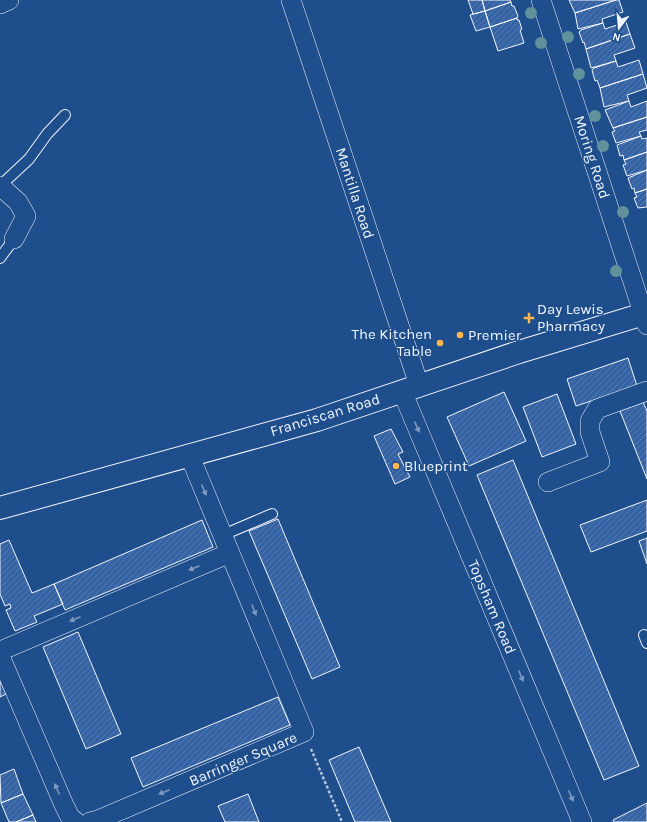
<svg xmlns="http://www.w3.org/2000/svg" width="647" height="822" viewBox="0 0 647 822" font-family="Karla,sans-serif">
  <defs>
    <pattern id="building-hatch" width="6" height="6" patternUnits="userSpaceOnUse"><rect width="6" height="6" fill="#3563a3"/><path d="M-1 1l2-2M0 6l6-6M5 7l2-2" fill="none" stroke="#537ab1"/></pattern>
  </defs>
  <rect width="100%" height="100%" fill="#1f4e8c"/>
  <path fill="url(#building-hatch)" stroke="#f2f6ff" d="M468,0H482L485,11L473,14Z
    M482,0H510L511,2L485,11Z
    M569,0H616L575,13Z
    M616,0H619L623,12L602,19L603,23L578,29L575,13Z
    M511,2L512,6H514L518,16L517,18L490,27L485,11Z
    M485,11L490,27L476,31L470,15Z
    M517,18V20H519L522,29L520,30L524,43L498,51L490,27Z
    M626,22L630,34L586,49L584,42L583,43L579,32L581,30L603,23L605,29Z
    M630,34L635,48L614,55L616,61L591,68L586,49Z
    M639,60L643,74L600,88L597,80L595,81L592,70L594,68L616,61L618,67Z
    M643,74L647,88L627,95L629,101L604,107L600,88Z
    M629,101L631,107L647,101V117L613,128L605,110Z
    M647,117V130L639,132L641,136L616,143L612,132L615,131L613,128Z
    M641,136L642,139L647,138V152L624,160L623,155L620,156L617,145Z
    M647,152V170L627,176L623,165L626,164L624,160Z
    M647,170V189L635,193L634,188L632,189L628,178Z
    M647,189V207L638,208L634,198L637,197L635,193Z
    M628,358L637,386L576,406L567,379Z
    M504,392L526,441L469,466L447,417Z
    M557,394L576,444L542,457L523,407Z
    M643,402L647,411V479L620,411Z
    M391,429L403,452L398,454L410,477L395,484L374,436Z
    M513,460L639,766L604,780L477,475Z
    M647,500V531L591,552L580,525Z
    M278,519L340,667L312,679L249,531Z
    M202,520L213,547L65,610L54,584Z
    M647,538V564L639,541Z
    M9,540L32,593L54,584L63,604L34,616L37,622L15,631L6,610L11,608L10,604L5,606L0,594V544Z
    M78,632L121,734L86,749L43,647Z
    M0,680L6,694L0,697Z
    M278,697L290,725L143,787L131,758Z
    M359,747L391,822H355L329,760Z
    M14,769L23,794L1,803L0,775Z
    M23,794L33,815L16,822H9L1,803Z
    M248,794L259,822H225L218,806Z
    M647,803V822H614L613,820Z
    M33,815L36,822H16Z"/>
  <g fill="none" stroke-linecap="round" stroke-linejoin="round">
    <g stroke="#f2f6ff" stroke-width="12">
      <path id="service" d="M0,186L29,159L47,134L65,115
        M0,258L14,239
        M223,535L272,514
        M644,635L647,643"/>
    </g>
    <g stroke="#f2f6ff" stroke-width="20">
      <path id="minor" d="M291,0L419,385
        M541,0L647,325
        M0,4L9,0
        M0,186L18,202L26,216L14,239
        M402,391L582,822
        M548,482L600,462L590,432V421L597,409L647,391
        M0,651L230,553
        M0,656L64,805L70,817L76,822
        M90,822L98,820L304,732L189,454"/>
    </g>
    <g stroke="#f2f6ff" stroke-width="24">
      <path id="tertiary" d="M0,508L317,420L519,352L647,313"/>
    </g>
    <path stroke="#b3c4dc" stroke-width="2.5" stroke-dasharray="3 2" stroke-linecap="butt" d="M311,749L342,822"/>
    <use href="#service" stroke="#1f4e8c" stroke-width="10"/>
    <use href="#minor" stroke="#1f4e8c" stroke-width="19"/>
    <use href="#tertiary" stroke="#1f4e8c" stroke-width="22"/>
  </g>
  <g fill="#61919a">
    <circle cx="531" cy="13" r="6"/>
    <circle cx="568" cy="37" r="6"/>
    <circle cx="541" cy="43" r="6"/>
    <circle cx="579" cy="74" r="6"/>
    <circle cx="595" cy="116" r="6"/>
    <circle cx="603" cy="146" r="6"/>
    <circle cx="623" cy="212" r="6"/>
    <circle cx="616" cy="271" r="6"/>
  </g>
  <defs><path id="oneway-solid" d="M-6-.8H1V-3.2L6.5 0L1 3.2V.8H-6Z"/></defs>
  <g fill="#7e9ac0">
    <use href="#oneway-solid" transform="translate(417 427) rotate(67)"/>
    <use href="#oneway-solid" transform="translate(204 490) rotate(67)"/>
    <use href="#oneway-solid" transform="translate(194 568) rotate(157)"/>
    <use href="#oneway-solid" transform="translate(254 610) rotate(68)"/>
    <use href="#oneway-solid" transform="translate(75 619) rotate(157)"/>
    <use href="#oneway-solid" transform="translate(521 676) rotate(67)"/>
    <use href="#oneway-solid" transform="translate(57 789) rotate(-114)"/>
    <use href="#oneway-solid" transform="translate(164 792) rotate(157)"/>
    <use href="#oneway-solid" transform="translate(571 796) rotate(67)"/>
  </g>
  <g fill="#ffb74d" stroke="#1f4e8c" stroke-width="1.5">
    <path d="M527 312h4v4h4v4h-4v4h-4v-4h-4v-4h4z"/>
    <circle cx="460" cy="335" r="4"/>
    <circle cx="440" cy="343" r="4"/>
    <circle cx="396" cy="466" r="4"/>
  </g>
  <g text-anchor="middle" stroke-width="3" stroke-linejoin="round" paint-order="stroke">
    <g font-size="15" fill="#f2f6ff" stroke="#1f4e8c">
      <text transform="translate(592 157) rotate(72)" y="5">Moring Road</text>
      <text transform="translate(355 193) rotate(72)" y="5">Mantilla Road</text>
      <text transform="translate(325 415) rotate(-17)" y="5">Franciscan Road</text>
      <text transform="translate(492 607) rotate(67)" y="5">Topsham Road</text>
      <text transform="translate(243 759) rotate(-23)" y="5">Barringer Square</text>
    </g>
    <g font-size="15" fill="#f2f6ff" stroke="#1f4e8c" text-anchor="start">
      <text x="537" y="314">Day Lewis<tspan x="537" dy="17">Pharmacy</tspan></text>
      <text x="432" y="339" text-anchor="end">The Kitchen<tspan x="432" dy="17">Table</tspan></text>
      <text x="468" y="340">Premier</text>
      <text x="404" y="471">Blueprint</text>
    </g>
  </g>
  <g transform="translate(619 28) rotate(196)" stroke="#1f4e8c" stroke-width="3" paint-order="stroke">
  <path d="M0-3L7 15L0 10L-7 15Z" fill="#f2f6ff"/>
  <text y="-6" font-size="11" font-weight="bold" text-anchor="middle" fill="#f2f6ff">N</text>
  </g>
</svg>
